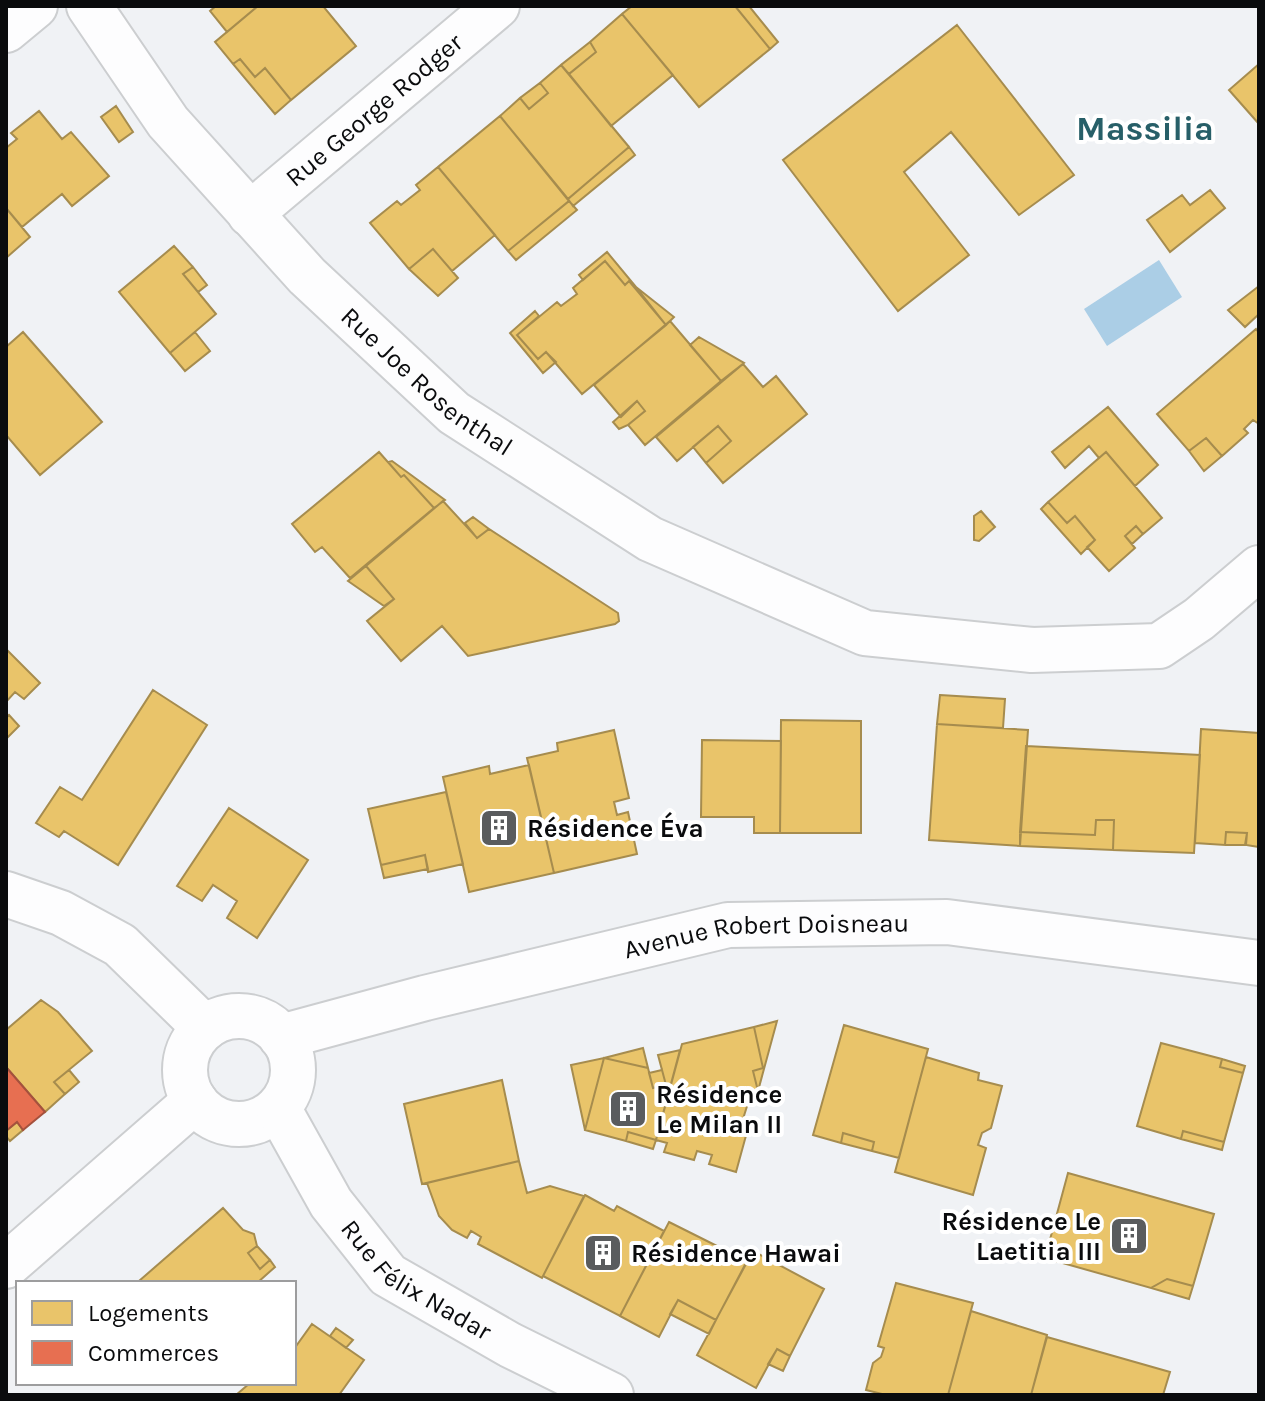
<svg xmlns="http://www.w3.org/2000/svg" width="1265" height="1401" viewBox="0 0 1265 1401" font-family="Karla,sans-serif">
  <rect width="100%" height="100%" fill="#f0f2f5"/>
  <path fill="#abcee6" d="M1159,260L1182,297L1107,346L1084,309Z"/>
  <path fill="#e9c46a" stroke="#a68c4e" stroke-width="2" d="M216,6H258L227,32L210,11Z
    M258,6H323L356,46L291,100L265,68L255,77L240,59L233,64L215,42Z
    M632,6H735L770,49L699,107L622,14Z
    M735,6H749L778,42L770,49Z
    M622,14L673,75L611,126L569,74L596,52L590,42Z
    M957,25L1074,175L1019,215L951,132L904,172L969,255L898,311L783,160Z
    M590,42L596,52L569,74L561,65Z
    M240,59L255,77L265,68L291,100L275,114L233,64Z
    M1259,64V124L1229,90Z
    M561,65L629,147L568,199L500,116L520,98L529,109L548,93L540,83Z
    M540,83L548,93L529,109L520,98Z
    M116,106L133,132L119,142L101,117Z
    M39,111L62,139L71,132L109,176L72,206L62,194L22,227L6,208V148L17,139L11,133Z
    M500,116L569,201L508,251L438,167Z
    M629,147L635,155L573,206L568,199Z
    M438,167L495,235L452,271L433,249L409,269L370,223L397,201L401,205L420,190L416,185Z
    M1210,190L1225,208L1170,252L1147,220L1182,195L1190,205Z
    M569,201L577,210L516,260L508,251Z
    M6,208L30,237L6,258Z
    M174,246L193,267L183,274L216,314L170,353L119,292Z
    M433,249L458,278L438,296L409,269Z
    M607,252L636,287L635,288L629,281L625,285L605,261L583,280L579,275Z
    M605,261L625,285L629,281L666,325L582,394L546,352L538,359L517,335L557,302L561,306L577,294L573,288Z
    M193,267L207,285L198,292L183,274Z
    M1259,286V314L1245,327L1228,310Z
    M636,287L674,317L666,325Z
    M535,311L539,316L517,335L538,359L546,352L556,362L543,373L510,333Z
    M670,321L721,381L645,445L628,425L645,411L637,401L621,417L594,385Z
    M1256,329L1259,333V424L1253,420L1244,429L1248,433L1222,456L1206,438L1189,451L1157,414Z
    M23,332L102,422L40,475L6,435V347Z
    M195,332L210,351L185,371L170,353Z
    M699,337L744,363L721,381L690,345Z
    M743,364L763,387L776,376L807,414L723,483L706,463L731,441L718,426L677,461L656,437Z
    M637,401L645,411L628,425L619,429L613,422Z
    M1108,407L1158,465L1135,486L1106,452L1099,458L1089,446L1065,468L1052,452Z
    M718,426L731,441L706,463L693,447Z
    M1206,438L1222,456L1204,471L1189,451Z
    M379,452L401,477L404,475L434,508L350,578L322,547L315,552L292,524Z
    M1106,452L1162,518L1143,534L1136,526L1125,536L1135,548L1109,571L1087,547L1095,540L1075,516L1067,523L1048,502Z
    M392,461L407,472L445,500L434,508L404,475L401,477L388,462Z
    M443,501L477,538L489,529L618,613L619,621L615,624L468,656L442,626L401,661L367,621L394,599L366,566Z
    M1048,502L1067,523L1075,516L1095,540L1081,554L1041,509Z
    M981,511L995,527L979,541L974,540V516Z
    M473,517L489,529L477,538L465,523Z
    M1136,526L1143,534L1132,544L1125,536Z
    M366,566L394,599L384,606L348,581Z
    M6,649L40,683L24,699L15,692L6,702Z
    M153,690L207,725L118,865L64,831L59,837L36,823L60,787L82,800Z
    M940,695L1005,699L1003,728L937,724Z
    M9,715L19,726L6,739V718Z
    M781,720L861,721V833H780Z
    M937,724L1028,730L1020,846L929,840Z
    M1201,729L1259,733V847L1246,845L1247,833L1226,832L1225,845L1195,843Z
    M614,730L629,798L614,802L617,815L628,812L637,854L554,873L527,758L558,751L557,743Z
    M702,740L781,741L780,833H754V817H701Z
    M1026,746L1200,755L1194,853L1113,850L1114,820H1096L1095,835L1020,832Z
    M529,765L554,873L469,892L443,777L489,766L490,774Z
    M446,792L463,864L428,872L425,855L381,865L368,809Z
    M229,808L308,860L257,938L227,918L237,901L213,885L202,901L177,886Z
    M1096,820H1114L1113,850L1020,846V832L1095,835Z
    M1226,832L1247,833L1245,845H1225Z
    M425,855L428,869L384,878L381,865Z
    M41,1000L58,1012L92,1051L54,1082L65,1094L45,1112L6,1067V1030Z
    M777,1021L758,1091L753,1071L763,1068L754,1027Z
    M844,1025L928,1049L899,1158L872,1151L874,1142L843,1133L841,1143L813,1135Z
    M754,1027L763,1068L753,1071L758,1091L755,1103H748L743,1119L750,1121L736,1172L709,1164L712,1155L697,1151L694,1160L664,1152L667,1143L656,1140L682,1044Z
    M1161,1043L1222,1059L1220,1067L1243,1073L1224,1142L1183,1131L1181,1139L1137,1126Z
    M643,1048L648,1068L604,1058Z
    M680,1050L656,1140L628,1132L626,1141L585,1130L604,1058L648,1068L653,1088L666,1085L658,1055Z
    M926,1057L979,1073L978,1080L1002,1086L991,1128L982,1133L978,1145L986,1148L973,1195L895,1172Z
    M604,1058L585,1130L571,1065Z
    M1222,1059L1245,1066L1243,1073L1220,1067Z
    M69,1070L79,1082L65,1094L54,1082Z
    M662,1070L666,1085L653,1088L649,1073Z
    M502,1080L519,1161L422,1184L404,1104Z
    M17,1122L23,1130L10,1141L6,1136V1131Z
    M1183,1131L1224,1142L1222,1150L1181,1139Z
    M628,1132L656,1140L653,1149L626,1141Z
    M843,1133L874,1142L872,1151L841,1143Z
    M519,1161L527,1193L550,1186L584,1196L542,1278L478,1244L481,1237L471,1231L467,1238L452,1230L439,1216L427,1183Z
    M1068,1173L1214,1214L1193,1286L1167,1279L1151,1288L1045,1258Z
    M585,1195L614,1211L617,1206L664,1231L620,1316L543,1276Z
    M223,1208L243,1230L254,1234L257,1246L248,1253L260,1269L270,1260L275,1267L257,1283H140L139,1281Z
    M669,1222L747,1261L716,1320L678,1300L659,1337L620,1316Z
    M257,1246L270,1260L260,1269L248,1253Z
    M753,1251L824,1289L790,1356L777,1349L756,1388L697,1355Z
    M1167,1279L1193,1286L1189,1299L1151,1288Z
    M896,1283L973,1303L948,1395H886L866,1390L873,1363L881,1357L884,1348L878,1346Z
    M678,1300L716,1320L709,1334L670,1314Z
    M971,1311L1047,1335L1031,1395H948Z
    M312,1324L364,1360L339,1395H236L250,1383H294V1349Z
    M336,1328L353,1340L346,1348L330,1336Z
    M1047,1337L1170,1372L1163,1395H1031Z
    M777,1349L790,1356L783,1371L768,1364Z"/>
  <path fill="#e76f51" stroke="#a5513d" stroke-width="2" d="M6,1067L45,1112L23,1130L17,1122L6,1131Z"/>
  <g fill="none" stroke-linecap="round" stroke-linejoin="round">
    <g stroke="#ccced0" stroke-width="48">
      <g id="street">
        <path id="s1" d="M89,6L168,122L307,276L454,413L650,539L865,633L1032,650L1159,646L1199,619L1259,568"/>
        <path d="M6,30L35,6"/>
        <path id="s2" d="M250,214L497,6"/>
        <path d="M6,894L61,913L120,945L205,1028"/>
        <circle cx="239" cy="1070" r="54"/>
        <path id="s3" d="M281,1037L425,998L728,925L947,922L1259,963"/>
        <path id="s4" d="M278,1108L331,1203L388,1275L510,1345L611,1395"/>
        <path d="M6,1266L195,1101"/>
      </g>
    </g>
    <use href="#street" stroke="#fdfdfe" stroke-width="44"/>
  </g>
  <defs>
    <g id="building-square" transform="scale(2)"><rect x="-9" y="-9" width="18" height="18" rx="4" fill="#5a5c5e" stroke="#fff"/><path d="M-4-6H4V6H1V3H-1V6H-4ZM-2.5-4.3h1.7v1.8h-1.7ZM.8-4.3h1.7v1.8H.8ZM-2.5-1h1.7V.8h-1.7ZM.8-1h1.7V.8H.8Z" fill="#fff"/></g>
  </defs>
  <g fill-rule="evenodd">
    <use href="#building-square" x="499" y="828"/>
    <use href="#building-square" x="628" y="1109"/>
    <use href="#building-square" x="1129" y="1236"/>
    <use href="#building-square" x="603" y="1253"/>
  </g>
  <g text-anchor="middle" stroke-width="8" stroke-linejoin="round" paint-order="stroke">
    <g font-size="26" fill="#0a0b0d" stroke="#fff">
      <text dy="9" stroke="none"><textPath href="#s2" startOffset="162">Rue George Rodger</textPath></text>
      <text dy="9" stroke="none"><textPath href="#s1" startOffset="508">Rue Joe Rosenthal</textPath></text>
      <text dy="9" stroke="none"><textPath href="#s3" startOffset="498">Avenue Robert Doisneau</textPath></text>
      <text dy="9" stroke="none"><textPath href="#s4" startOffset="226">Rue Félix Nadar</textPath></text>
    </g>
    <g font-size="26" font-weight="bold" fill="#0a0b0d" stroke="#fff" text-anchor="start">
      <text x="527" y="837">Résidence Éva</text>
      <text x="656" y="1103">Résidence<tspan x="656" dy="30">Le Milan II</tspan></text>
      <text x="1101" y="1230" text-anchor="end">Résidence Le<tspan x="1101" dy="30">Laetitia III</tspan></text>
      <text x="631" y="1262">Résidence Hawai</text>
    </g>
    <g font-size="34" font-weight="bold" fill="#275f68" stroke="#fff">
      <text x="1145" y="140">Massilia</text>
    </g>
  </g>
  <rect width="1265" height="1401" fill="none" stroke="#0a0b0d" stroke-width="16"/>
  <rect x="16" y="1281" width="280" height="104" fill="#ffffff" stroke="#9d9d9e" stroke-width="2"/>
  <rect x="32" y="1301" width="40" height="24" fill="#e9c46a" stroke="#9d9d9e" stroke-width="2"/>
  <text x="88" y="1321" font-size="24" fill="#0a0b0d">Logements</text>
  <rect x="32" y="1341" width="40" height="24" fill="#e76f51" stroke="#9d9d9e" stroke-width="2"/>
  <text x="88" y="1361" font-size="24" fill="#0a0b0d">Commerces</text>
</svg>
